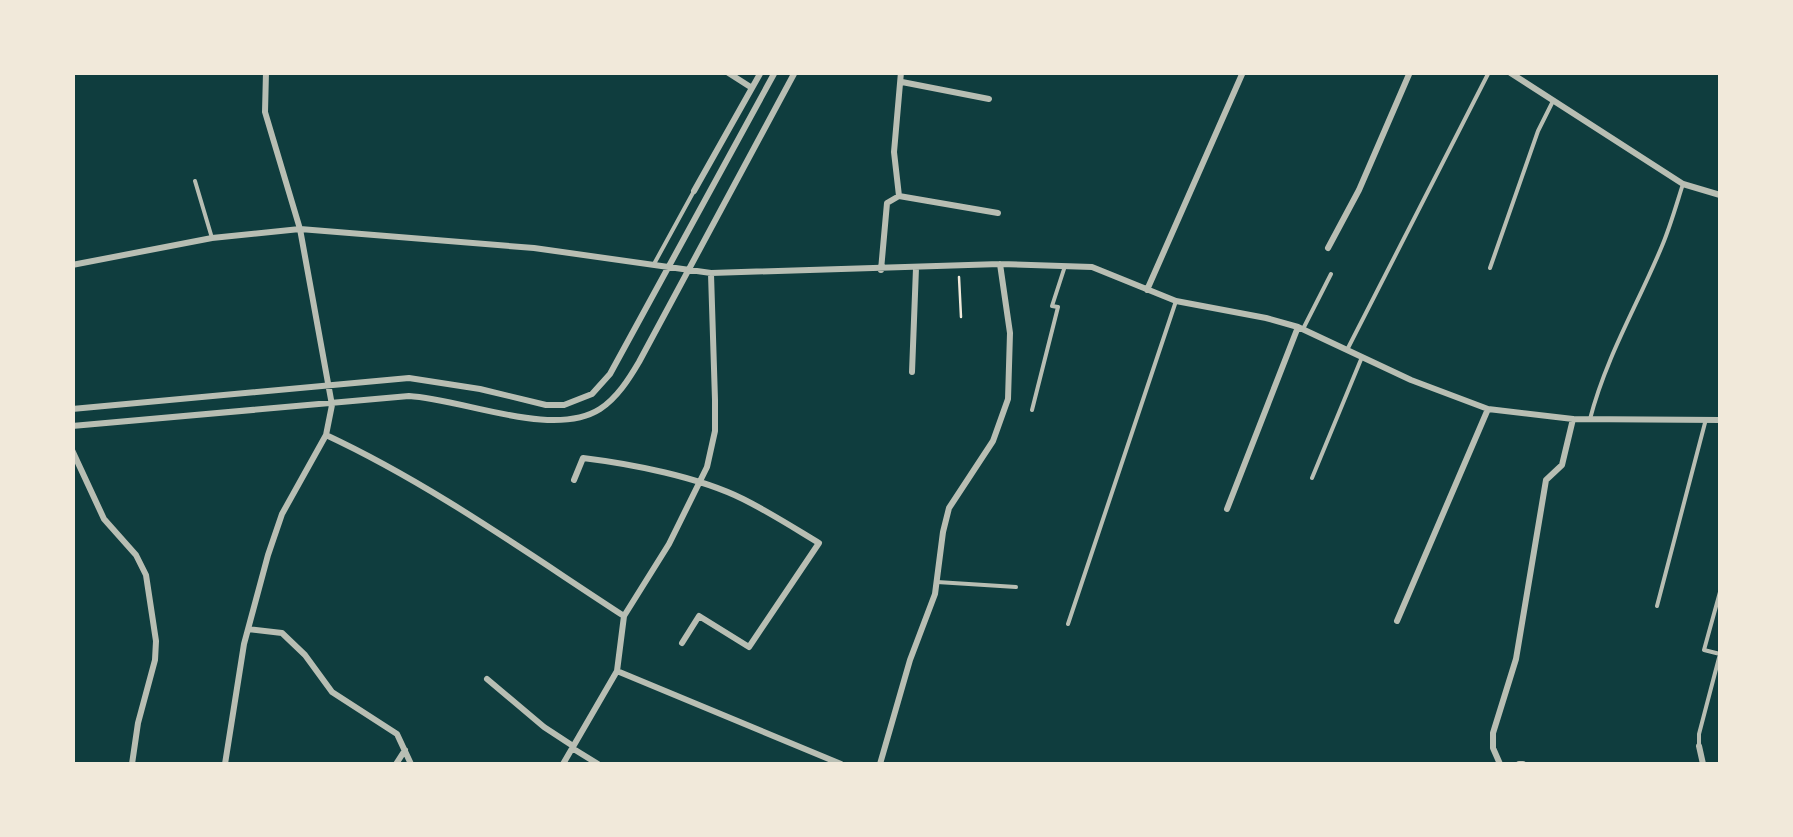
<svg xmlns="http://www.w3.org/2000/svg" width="1793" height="837" viewBox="0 0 1793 837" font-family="'Open Sans',sans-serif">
  <rect width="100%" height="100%" fill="#0f3d3e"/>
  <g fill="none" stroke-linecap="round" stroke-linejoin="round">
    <path stroke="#f1e9da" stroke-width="2.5" d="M959,277L961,317"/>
    <path stroke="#b8beb3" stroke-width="4" d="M195,181L212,238
      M654,264L694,191
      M1490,268L1538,131L1553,101
      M1303,329L1331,274
      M1347,350L1489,72
      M1032,410L1058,307L1052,306L1065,266
      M1590,419C1606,357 1638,304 1662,246C1670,227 1676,206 1682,187
      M1312,478L1362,357
      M937,582L1016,587
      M1720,592L1704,650L1720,654
      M1657,606L1706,419
      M1068,624L1176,301
      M1699,746V734L1720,654"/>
    <path stroke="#b8beb3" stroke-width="6" d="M1509,72L1683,184L1720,195
      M902,82L989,99
      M752,88L761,72
      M694,191L752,88L727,72
      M899,196L998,213
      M1328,248L1359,190L1410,72
      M72,265L212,238L300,229L534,248L711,273L1000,264L1092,267L1176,301L1266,318L1298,327L1411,380L1488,409L1573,419L1720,420
      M881,270L887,203L899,196L894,152L901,72
      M1147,290L1243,72
      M912,372L916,268
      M72,409L409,378L480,389L546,405H564L592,394L610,374L775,72
      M72,426L409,396C463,399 553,439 600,409C617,398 629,379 639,362L795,72
      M326,435C431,484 527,553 624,616
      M72,450L104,519L136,555L146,575L156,641L155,660L138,723L132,764
      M574,480L583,458C632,464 699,477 743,499C769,512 794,528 819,543L749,647L699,616L682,643
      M1227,509L1298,327
      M1397,621L1488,409
      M248,629L282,633L305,655L332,692L397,734L411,764
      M617,671L841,764
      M487,679L544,727L573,746
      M1699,746L1703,764
      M572,748L598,764
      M225,764L244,644L268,555L282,514L326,435L332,405L300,229L265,112L266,72
      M396,764L405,750
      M563,764L617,671L624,616L669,544L707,467L715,431V400L711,274
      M880,764L910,660L935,594L943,532L949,508L993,441L1008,399L1010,333L1000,264
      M1500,764L1493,748V733L1516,659L1546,480L1562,465L1573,419
      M1519,764H1523"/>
  </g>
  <rect width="1793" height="837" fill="none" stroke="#f1e9da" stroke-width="150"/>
</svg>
